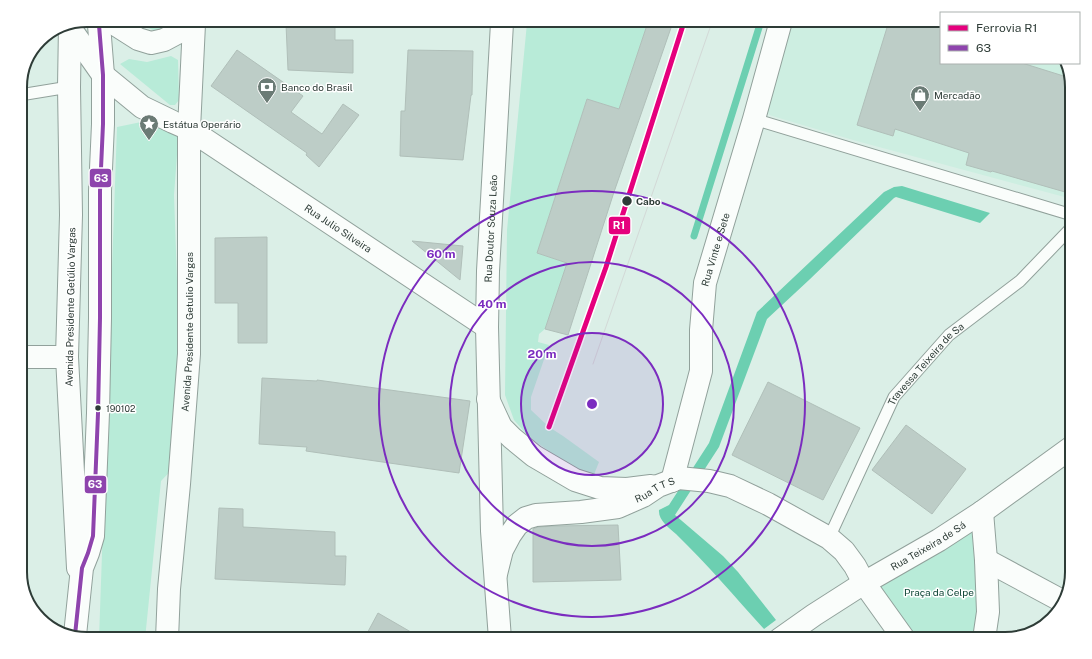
<svg xmlns="http://www.w3.org/2000/svg" width="1092" height="659" viewBox="0 0 1092 659" font-family="'Public Sans',sans-serif">
  <rect width="100%" height="100%" fill="#dbefe7"/>
  <path fill="#cdeee1" d="M941,20V63H1066L1072,83V199L853,140L769,115L767,108L793,21Z"/>
  <path fill="#b8ebd8" d="M648,22L619,109L587,99L537,253L567,263L545,329L539,334L538,342L549,345L531,397V410L549,427L563,436L599,462L593,477L570,466L529,437L514,420L505,395L507,230L527,23Z
    M176,24L172,29L153,30L142,25Z
    M171,56L178,60L179,100L175,105H170L120,64L129,59L147,62Z
    M151,120L182,135L177,155L174,195L178,308L194,326L181,460L161,481L145,639H99L117,127Z
    M982,512V639H904L864,583Z"/>
  <path fill="#6ccfb1" d="M902,186L990,213L980,223L896,197L894,198L809,280L767,319L719,447L675,515L723,556L738,572L776,620L764,629C735,597 707,564 676,534C669,528 658,520 659,510L669,505L709,443L757,312L884,192L894,187Z"/>
  <g fill="none" stroke-linecap="round" stroke-linejoin="round">
    <path stroke="#6ccfb1" stroke-width="7" d="M694,236L761,21"/>
  </g>
  <path fill="#bdcdc7" stroke="#b0bfb9" d="M941,20V63H1022L1070,78L1072,83V194L992,171L991,172L966,165L969,153L895,129L893,136L857,125L889,21Z
    M648,22H673L614,192L568,335L545,329L567,263L537,253L587,99L619,109Z
    M286,24H335V40H353V73L288,70Z
    M237,50L303,96L291,112L322,134L343,104L359,115L319,167L306,155L307,153L211,86Z
    M408,50L473,51L472,95H471L463,160L400,156L401,111H405Z
    M267,237V343H238V303H215V238Z
    M412,241L463,246L460,280Z
    M262,378L317,381V380L470,401L459,473L306,451L307,447L259,444Z
    M768,382L860,428L823,500L732,455Z
    M906,425L966,469L932,514L872,470Z
    M219,508L243,509V527L335,532V556H346L345,585L215,579Z
    M618,525L621,580L533,582V529L538,527L556,526Z
    M378,613L423,639H364Z"/>
  <g fill="none" stroke-linecap="round" stroke-linejoin="round">
    <g stroke="#91a19b" stroke-width="13">
      <g id="service">
        <path d="M20,95L69,87"/>
        <path d="M754,119L1072,215"/>
        <path id="s1" d="M829,538L894,397L949,335L1020,281L1072,227"/>
      </g>
    </g>
    <g stroke="#91a19b" stroke-width="24">
      <g id="minor">
        <path d="M116,25L138,39L151,43L164,40L179,32L189,24"/>
        <path id="s2" d="M70,28L103,75L142,107L173,122L189,129L487,327"/>
        <path d="M20,357H67"/>
        <path d="M488,399L501,427L512,438L534,456L575,480L600,488L627,489L651,486"/>
        <path id="s3" d="M672,481L701,371V330L705,283L754,119L781,21"/>
        <path d="M982,512L986,560L988,612L984,639"/>
        <path d="M986,560L1064,602"/>
        <path id="s4" d="M496,574L502,550L510,535L517,525L526,518L536,515L581,512L618,507L643,496L658,486L679,478L709,481L730,486L768,504L829,538L844,551L855,566L864,583L904,639"/>
        <path id="s5" d="M167,639L169,589L179,484L189,354V129L194,24"/>
      </g>
    </g>
    <g stroke="#91a19b" stroke-width="24">
      <g id="tertiary">
        <path id="s6" d="M500,639L492,531L487,327L488,271L502,23"/>
        <path id="s7" d="M780,639L814,615L864,583L939,540L982,512L1072,447"/>
      </g>
    </g>
    <g stroke="#91a19b" stroke-width="24">
      <path id="primary" d="M70,25L69,87L71,215L67,357L78,568
        M75,635L82,568L88,553L93,536L94,512L98,413L100,318V191L103,124V75L99,25"/>
    </g>
    <use href="#service" stroke="#fafdfb" stroke-width="11"/>
    <use href="#minor" stroke="#fafdfb" stroke-width="22"/>
    <use href="#tertiary" stroke="#fafdfb" stroke-width="22"/>
    <use href="#primary" stroke="#fafdfb" stroke-width="22"/>
    <path stroke="#d3d9d7" stroke-width="1" d="M593,364L712,22
      M549,427L606,267"/>
    <g stroke="#fff" stroke-width="7">
      <path id="bus-1" d="M75,635L82,568L88,553L93,536L94,512L98,413L100,318V191L103,124V75L99,25"/>
    </g>
    <use href="#bus-1" stroke="#8e44ad" stroke-width="4"/>
    <g stroke="#fff" stroke-width="8">
      <path id="rail-1" d="M549,427L606,267L684,22"/>
    </g>
    <use href="#rail-1" stroke="#e5007d" stroke-width="5"/>
  </g>
  <circle cx="592" cy="404" r="71" fill="#7b2cbf" fill-opacity=".12"/>
  <g fill="none" stroke="#7b2cbf" stroke-width="2">
    <circle cx="592" cy="404" r="71"/>
    <circle cx="592" cy="404" r="142"/>
    <circle cx="592" cy="404" r="213"/>
  </g>
  <defs>
    <g id="bank-pin" transform="scale(1)"><path d="M0 17L-7.5 6A9.5 9.5 0 1 1 7.5 6Z" fill="#6b7b75" stroke="#fff"/><path d="M-6-4H6V4H-6ZM0-2.3a2.3 2.3 0 1 0 0 4.6a2.3 2.3 0 1 0 0-4.6Z" fill="#fff"/></g>
    <g id="shop-pin" transform="scale(1)"><path d="M0 17L-7.5 6A9.5 9.5 0 1 1 7.5 6Z" fill="#6b7b75" stroke="#fff"/><path d="M-5-2.5h2.3a2.7 3.5 0 0 1 5.4 0H5L5.5 6h-11ZM-1.5-2.5h3a1.5 2.3 0 0 0-3 0Z" fill="#fff"/></g>
    <g id="sight-pin" transform="scale(1)"><path d="M0 17L-7.5 6A9.5 9.5 0 1 1 7.5 6Z" fill="#6b7b75" stroke="#fff"/><path d="M0-6L1.8-2.2L6-1.7L2.9 1.2L3.7 5.4L0 3.3L-3.7 5.4L-2.9 1.2L-6-1.7L-1.8-2.2Z" fill="#fff"/></g>
  </defs>
  <g fill-rule="evenodd">
    <use href="#bank-pin" x="267" y="87"/>
    <use href="#shop-pin" x="920" y="95"/>
    <use href="#sight-pin" x="149" y="124"/>
  </g>
  <g fill="#2e3c37" stroke="#fff" stroke-width="1.5">
    <circle cx="627" cy="201" r="5.5"/>
    <circle cx="98" cy="408" r="3.5"/>
  </g>
  <g text-anchor="middle" stroke-width="3" stroke-linejoin="round" paint-order="stroke">
    <g font-size="9" fill="#2e3c37" stroke="#fff" text-anchor="start">
      <text x="106" y="412">190102</text>
    </g>
    <g font-size="10" fill="#2e3c37" stroke="#fff" text-anchor="start">
      <text x="281" y="91">Banco do Brasil</text>
      <text x="934" y="99">Mercadão</text>
      <text x="163" y="128">Estátua Operário</text>
    </g>
    <g font-size="10" font-weight="bold" fill="#2e3c37" stroke="#fff" text-anchor="start">
      <text x="636" y="205">Cabo</text>
    </g>
    <g font-size="10" fill="#2e3c37" stroke="#fff">
      <text dy="4" stroke="none"><textPath href="#s2" startOffset="339">Rua Julio Silveira</textPath></text>
      <text dy="4" stroke="none"><textPath href="#s6" startOffset="411">Rua Doutor Souza Leão</textPath></text>
      <text dy="4" stroke="none"><textPath href="#s3" startOffset="237">Rua Vinte e Sete</textPath></text>
      <text transform="translate(70 307) rotate(-89)" y="4">Avenida Presidente Getúlio Vargas</text>
      <text dy="4" stroke="none"><textPath href="#s5" startOffset="308">Avenida Presidente Getulio Vargas</textPath></text>
      <text dy="4" stroke="none"><textPath href="#s1" startOffset="201">Travessa Teixeira de Sa</textPath></text>
      <text dy="4" stroke="none"><textPath href="#s4" startOffset="199">Rua T T S</textPath></text>
      <text dy="4" stroke="none"><textPath href="#s7" startOffset="175">Rua Teixeira de Sá</textPath></text>
    </g>
    <g font-size="10" fill="#0e4636" stroke="#fff">
      <text x="939" y="596">Praça da Celpe</text>
    </g>
  </g>
  <path d="M0 0H1092V659H0ZM87 27H1005A60 60 0 0 1 1065 87V572A60 60 0 0 1 1005 632H87A60 60 0 0 1 27 572V87A60 60 0 0 1 87 27Z" fill="#fff" fill-rule="evenodd"/>
  <path fill="none" stroke="#2e3c37" stroke-width="2" d="M87 27H1005A60 60 0 0 1 1065 87V572A60 60 0 0 1 1005 632H87A60 60 0 0 1 27 572V87A60 60 0 0 1 87 27Z"/>
  <circle cx="592" cy="404" r="6" fill="#7b2cbf" stroke="#fff" stroke-width="2"/>
  <g font-size="12" text-anchor="middle" font-weight="bold" fill="#7b2cbf" stroke="#fff" stroke-width="3" stroke-linejoin="round" paint-order="stroke">
    <text x="441" y="258">60 m</text>
    <text x="492" y="308">40 m</text>
    <text x="542" y="358">20 m</text>
  </g>
  <g stroke="#fff" stroke-width="1.5">
    <rect x="89" y="168" width="23" height="20" rx="4" fill="#8e44ad"/>
    <rect x="608" y="216" width="23" height="19" rx="4" fill="#e5007d"/>
    <rect x="84" y="475" width="23" height="19" rx="4" fill="#8e44ad"/>
  </g>
  <g font-size="11" text-anchor="middle" font-weight="bold" fill="#fff">
    <text x="101" y="182">63</text>
    <text x="619" y="229">R1</text>
    <text x="95" y="488">63</text>
  </g>
  <rect x="940" y="12" width="140" height="52" fill="#ffffff" stroke="#abb1af"/>
  <rect x="948" y="25" width="20" height="6" fill="#e5007d" stroke="#abb1af"/>
  <text x="976" y="32" font-size="12" fill="#2e3c37">Ferrovia R1</text>
  <rect x="948" y="45" width="20" height="6" fill="#8e44ad" stroke="#abb1af"/>
  <text x="976" y="52" font-size="12" fill="#2e3c37">63</text>
</svg>
